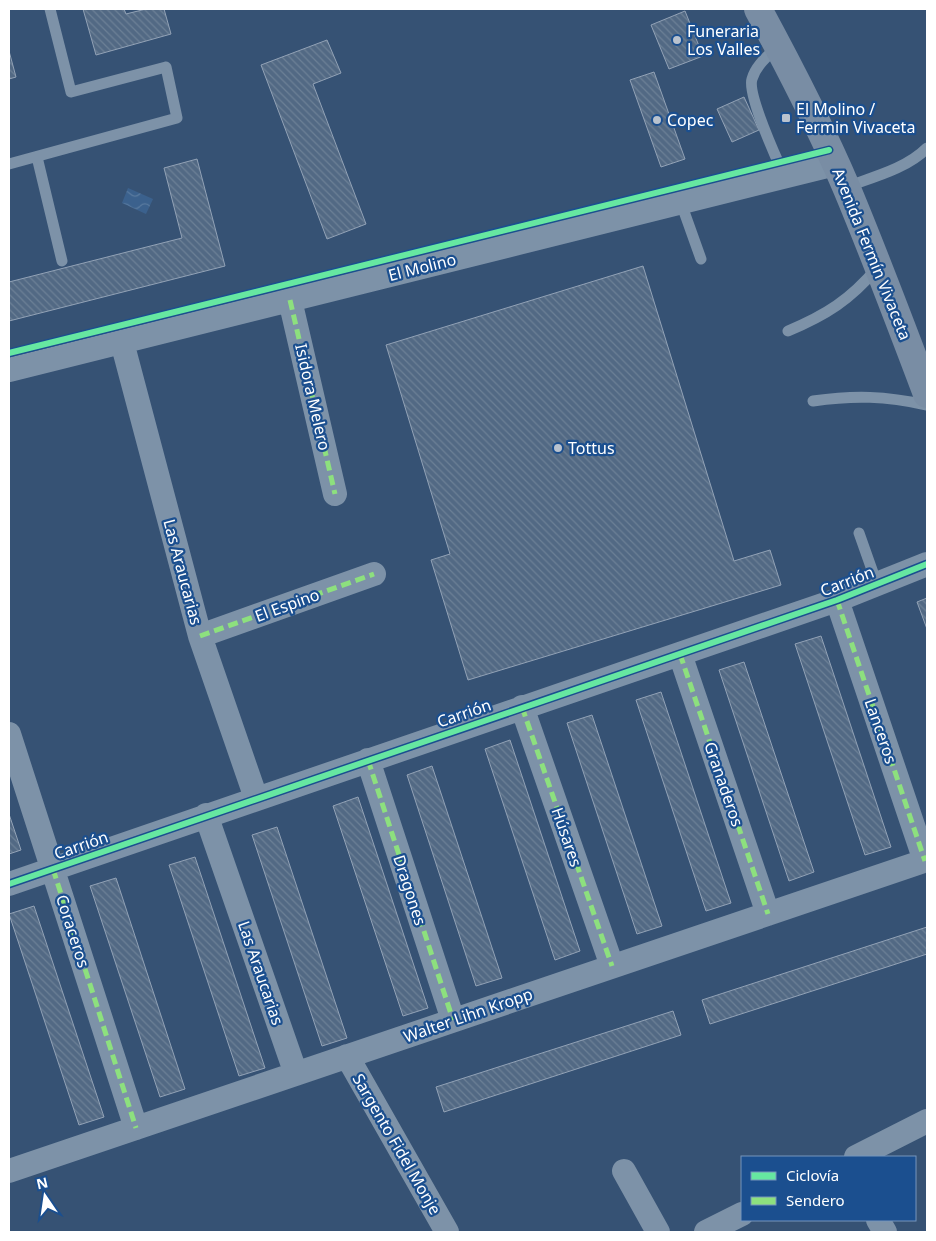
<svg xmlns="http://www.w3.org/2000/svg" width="936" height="1241" viewBox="0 0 936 1241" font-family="'Noto Sans',sans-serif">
  <defs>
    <pattern id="water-waves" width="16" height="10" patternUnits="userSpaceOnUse" patternTransform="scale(1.25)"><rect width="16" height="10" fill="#3b618d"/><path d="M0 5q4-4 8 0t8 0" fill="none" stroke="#58799e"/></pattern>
    <pattern id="building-back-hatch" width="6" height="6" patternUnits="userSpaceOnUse" patternTransform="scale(1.25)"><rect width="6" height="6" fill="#526984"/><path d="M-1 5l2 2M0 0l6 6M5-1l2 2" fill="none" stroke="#6c8096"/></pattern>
  </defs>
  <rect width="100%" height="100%" fill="#365274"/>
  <path fill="url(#water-waves)" d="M128,188L153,199L146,214L122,203Z"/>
  <path fill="url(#building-back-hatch)" stroke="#92a2b6" d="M83,9H124L126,14L146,9H164L171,34L96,55Z
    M685,11L703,56L669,69L651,25Z
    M327,40L341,73L313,84L366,224L327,239L261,65Z
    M9,51L16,77L9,79Z
    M654,72L685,159L661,167L630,80Z
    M744,97L759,130L732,142L717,109Z
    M197,159L225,266L9,321V282L182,238L164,168Z
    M643,266L734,561L770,550L781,585L468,680L431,560L450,554L386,345Z
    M927,598V629L917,602Z
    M821,636L891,847L865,855L795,644Z
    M744,662L814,872L789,881L719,670Z
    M661,692L731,903L706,911L636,700Z
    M592,715L662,926L637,934L567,723Z
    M510,740L580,951L555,960L485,749Z
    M432,766L502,978L476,986L407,775Z
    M358,797L428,1008L403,1016L333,806Z
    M9,814L21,850L9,854Z
    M277,827L347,1038L322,1046L252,835Z
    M195,857L265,1068L239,1076L169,865Z
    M116,878L185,1089L160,1097L90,886Z
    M34,906L104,1117L79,1125L9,914Z
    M927,927V954L710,1024L702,1000Z
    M673,1011L681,1035L444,1112L436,1087Z"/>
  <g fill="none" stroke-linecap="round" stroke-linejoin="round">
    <path stroke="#7d92a8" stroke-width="11" d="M778,46C768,56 756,65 752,79C747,94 777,160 785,177
      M37,157L62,261
      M9,164L177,118L166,67L71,92L50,9
      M846,187C873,177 906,169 927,148
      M681,203L701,259
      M788,331C826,315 850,300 877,268
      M813,401C855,395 885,396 927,405
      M859,533L877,584"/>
    <path stroke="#7d92a8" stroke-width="24" d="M290,300L335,494
      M122,342L200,636L256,798
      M9,370L835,164
      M837,600L925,861
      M200,636L374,574
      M680,654L768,914
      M522,707L612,966
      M9,734L136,1128
      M368,760L453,1020
      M206,815L296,1074
      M9,884L837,600L927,564
      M347,1056L447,1232
      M856,1157L927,1121
      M9,1171L927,860
      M624,1171L658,1232
      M878,1220L885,1232
      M706,1232L742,1214"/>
    <path stroke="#798da4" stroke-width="28" d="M758,9C790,68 821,128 847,189C875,256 901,325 927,394"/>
    <path stroke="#8de07e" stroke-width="5" stroke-dasharray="10 5" stroke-linecap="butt" d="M290,300L335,494
      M837,600L925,861
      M200,636L374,574
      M680,654L768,914
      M522,707L612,966
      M368,760L453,1020
      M53,869L136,1128"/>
    <g stroke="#1b4f8f" stroke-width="9">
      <path id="cycleway" d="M9,353L829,150
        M9,884L837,600L927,564"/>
    </g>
    <use href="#cycleway" stroke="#66e7a1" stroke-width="6"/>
  </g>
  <g fill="#b9c2ce" stroke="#1b4f8f" stroke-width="2">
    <circle cx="677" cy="40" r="5"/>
    <rect x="781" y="113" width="10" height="10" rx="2.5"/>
    <circle cx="657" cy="120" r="5"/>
    <circle cx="558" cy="448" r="5"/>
  </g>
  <g text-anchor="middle" stroke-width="4.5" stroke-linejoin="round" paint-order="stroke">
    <g font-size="16" fill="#fff" stroke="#1b4f8f" text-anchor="start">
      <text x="687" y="37">Funeraria<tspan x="687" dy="18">Los Valles</tspan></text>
      <text x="796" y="115">El Molino /<tspan x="796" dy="18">Fermin Vivaceta</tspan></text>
      <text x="667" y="126">Copec</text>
      <text x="568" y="454">Tottus</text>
    </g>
    <g font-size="16" fill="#fff" stroke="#1b4f8f">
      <text transform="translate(872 254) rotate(68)" y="6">Avenida Fermín Vivaceta</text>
      <text transform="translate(422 267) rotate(-14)" y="6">El Molino</text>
      <text transform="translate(313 397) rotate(77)" y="6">Isidora Melero</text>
      <text transform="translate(183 572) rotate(75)" y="6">Las Araucarias</text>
      <text transform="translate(847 581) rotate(-21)" y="6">Carrión</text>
      <text transform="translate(287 605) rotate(-20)" y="6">El Espino</text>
      <text transform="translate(464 713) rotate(-19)" y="6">Carrión</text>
      <text transform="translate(881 731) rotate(71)" y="6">Lanceros</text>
      <text transform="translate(724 784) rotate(71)" y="6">Granaderos</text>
      <text transform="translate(567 837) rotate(71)" y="6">Húsares</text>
      <text transform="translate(81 845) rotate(-19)" y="6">Carrión</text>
      <text transform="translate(410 890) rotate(72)" y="6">Dragones</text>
      <text transform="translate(73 931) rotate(72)" y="6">Coraceros</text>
      <text transform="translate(261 973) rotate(71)" y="6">Las Araucarias</text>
      <text transform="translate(468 1015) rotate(-19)" y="6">Walter Lihn Kropp</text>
      <text transform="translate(397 1144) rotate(60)" y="6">Sargento Fidel Monje</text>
    </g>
  </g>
  <rect width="936" height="1241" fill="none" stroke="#ffffff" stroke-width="20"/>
  <rect x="741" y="1156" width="175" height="65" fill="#1b4f8f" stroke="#7695bc"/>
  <rect x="751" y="1172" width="25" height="8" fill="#66e7a1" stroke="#7695bc"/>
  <text x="786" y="1181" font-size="15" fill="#ffffff">Ciclovía</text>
  <rect x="751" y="1197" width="25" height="8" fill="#8de07e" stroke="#7695bc"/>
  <text x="786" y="1206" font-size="15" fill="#ffffff">Sendero</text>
  <g transform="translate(45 1196) rotate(347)" stroke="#1b4f8f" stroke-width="4" paint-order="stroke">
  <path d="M0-4L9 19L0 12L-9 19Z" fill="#ffffff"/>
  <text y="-8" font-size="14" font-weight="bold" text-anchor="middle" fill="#ffffff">N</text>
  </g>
</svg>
